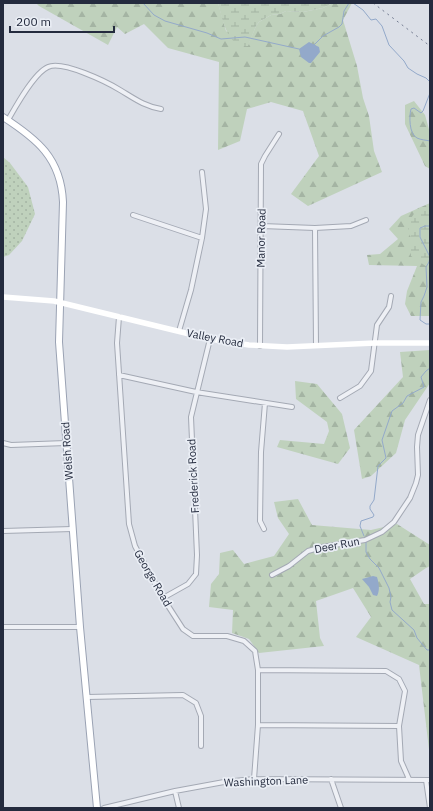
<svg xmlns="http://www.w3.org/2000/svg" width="433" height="811" viewBox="0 0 433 811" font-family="'IBM Plex Sans',sans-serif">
  <defs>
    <pattern id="green-dots" width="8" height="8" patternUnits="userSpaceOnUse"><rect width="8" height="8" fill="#bfd1bc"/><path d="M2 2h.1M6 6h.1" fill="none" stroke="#a4b4a3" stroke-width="1.8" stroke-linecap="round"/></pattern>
    <pattern id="forest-firs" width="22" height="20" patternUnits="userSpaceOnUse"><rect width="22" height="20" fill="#bfd1bc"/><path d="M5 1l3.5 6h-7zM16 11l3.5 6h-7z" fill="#a4b4a3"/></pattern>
    <pattern id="wetland-marsh" width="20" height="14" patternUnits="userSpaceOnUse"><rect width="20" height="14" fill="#bfd1bc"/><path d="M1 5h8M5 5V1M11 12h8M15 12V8" fill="none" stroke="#a4b4a3"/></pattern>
  </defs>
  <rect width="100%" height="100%" fill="#dbdfe7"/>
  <path fill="url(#green-dots)" d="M3,157L10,163L28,187L35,214L22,241L9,255L3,257Z"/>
  <path fill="url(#forest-firs)" d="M36,3H218L226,31L248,45L256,26L259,22L271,15L280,14L286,11L303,12L323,8L333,3H352L343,20L357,66L363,98L369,116L374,151L382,172L308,206L291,194L319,156L303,111L271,102L247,109L240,141L218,150L219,62L168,48L144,24L125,34L117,27L108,45L39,6Z
    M414,101L425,115L430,133V169L425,166L405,124V105Z
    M430,203V316H411L405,304L407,291L417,266L369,265L367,255L380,254L398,239L389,229L401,216Z
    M430,350V383L405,420L396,453L371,476L362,479L354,430L403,377L400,352Z
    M295,381L317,384L342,414L350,448L338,464L277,447L280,440L324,444L329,431L327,422L296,399Z
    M298,499L312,525L371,530L397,524L430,545V566L426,568L410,579L424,604H430V758L419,665L356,637L371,617L353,588L316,601L320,638L324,646L259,653L249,639L232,633L233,610L209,607L211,584L219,574L220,553L233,550L244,564L274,556L289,534L278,518L274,502Z"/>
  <path fill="url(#wetland-marsh)" d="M218,3H333L323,8L303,12L286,11L280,14L271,15L259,22L256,26L248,46C227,49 222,17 218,3Z
    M423,207L430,214V269L411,256L410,243L411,239L407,224L418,208Z"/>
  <path fill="#93a9ca" d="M309,42L319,47L320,52L311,63H309L301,57L299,49Z
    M373,576L377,577C379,584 380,590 377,596L373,595L369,587L362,579Z"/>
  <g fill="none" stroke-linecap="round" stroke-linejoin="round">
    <path stroke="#93a9ca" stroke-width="1" d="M143,3L154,15L165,21L207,33L221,39L245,37L299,49
      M353,3L363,10L371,20L376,19L382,26L389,45L404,61L408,68L417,74L426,78L430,82
      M314,45L323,36L339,27L342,24L344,11L349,3
      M430,93L423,111L421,113L414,108L411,109C409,116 409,134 417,138C421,140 426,140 430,141
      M430,226H425L420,228V237L430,257L429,262L426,267L427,287L424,296L421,302L420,320L426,324H430
      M364,536L360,526L361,521L373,517L374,515L370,509V506L374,500L378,466L386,458L382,440L392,411L403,403L407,396L424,387L421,377L426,371L430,368
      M366,542V552L370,559L379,568L389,588L391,597L390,602L392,610L414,630L417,638L427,650H430"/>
    <g stroke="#a4a9b4" stroke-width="6">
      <path id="street" d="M8,120C16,106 34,73 48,67C62,60 107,82 120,90C135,99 144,106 161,109
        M133,215L202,238
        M262,226L315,228L351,226L366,220
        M315,228L316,345
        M119,317L117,343L129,524L135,546L163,598L183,629L193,636H227L244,641L255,651L258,670V725L254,779
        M179,331L191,290L202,238L206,209L202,172
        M260,346L261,164L265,156L279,134
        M119,375L196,392L292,407
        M340,398L360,386L371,371L377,325L389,307L391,296
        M3,443L11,445L66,443
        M264,529L260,521L261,452L265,403
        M3,531L72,529
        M272,575L289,566L308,551L322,547L365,540L382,532L394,522L410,498L416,483L418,475L417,447L418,435L430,400
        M163,598L188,584L196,574L197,555L191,417L210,339
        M3,627H80
        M258,670L386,671L399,679L405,691L399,726L401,761L409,779
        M87,697L183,695L196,703L201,716V746
        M258,725L399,726
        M331,779L341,808
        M426,780L430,808
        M175,791L179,808
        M104,808L175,791L224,782L254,779L430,780"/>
    </g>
    <g stroke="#9aa2b3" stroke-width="8">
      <path id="primary" d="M3,117C37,139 61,158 63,202L59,342L80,627L97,808"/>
    </g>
    <use href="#street" stroke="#eef0f5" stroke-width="4"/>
    <path stroke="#fff" stroke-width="5.5" d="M3,297L54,301L210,339L249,345L287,347L375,343H430"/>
    <use href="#primary" stroke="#fff" stroke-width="6"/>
    <path stroke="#747c91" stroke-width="1" stroke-dasharray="2 4" stroke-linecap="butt" d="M373,3L430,46"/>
  </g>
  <g text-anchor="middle" stroke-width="3.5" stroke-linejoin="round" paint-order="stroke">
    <g font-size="11" fill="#242b3e" stroke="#eaeef5">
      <text transform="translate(261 238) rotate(-89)" y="4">Manor Road</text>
      <text transform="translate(215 338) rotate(11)" y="4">Valley Road</text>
      <text transform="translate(67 451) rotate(-94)" y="4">Welsh Road</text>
      <text transform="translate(193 476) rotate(-93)" y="4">Frederick Road</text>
      <text transform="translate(337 545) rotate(-11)" y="4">Deer Run</text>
      <text transform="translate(153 578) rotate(60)" y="4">George Road</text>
      <text transform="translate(266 781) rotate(-2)" y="4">Washington Lane</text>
    </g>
  </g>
  <rect width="433" height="811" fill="none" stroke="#242b3e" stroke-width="8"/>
  <path d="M10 26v6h104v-6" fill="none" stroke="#242b3e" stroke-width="2"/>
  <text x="16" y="26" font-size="12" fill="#242b3e" stroke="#eaeef5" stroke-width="3" paint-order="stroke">200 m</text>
</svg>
